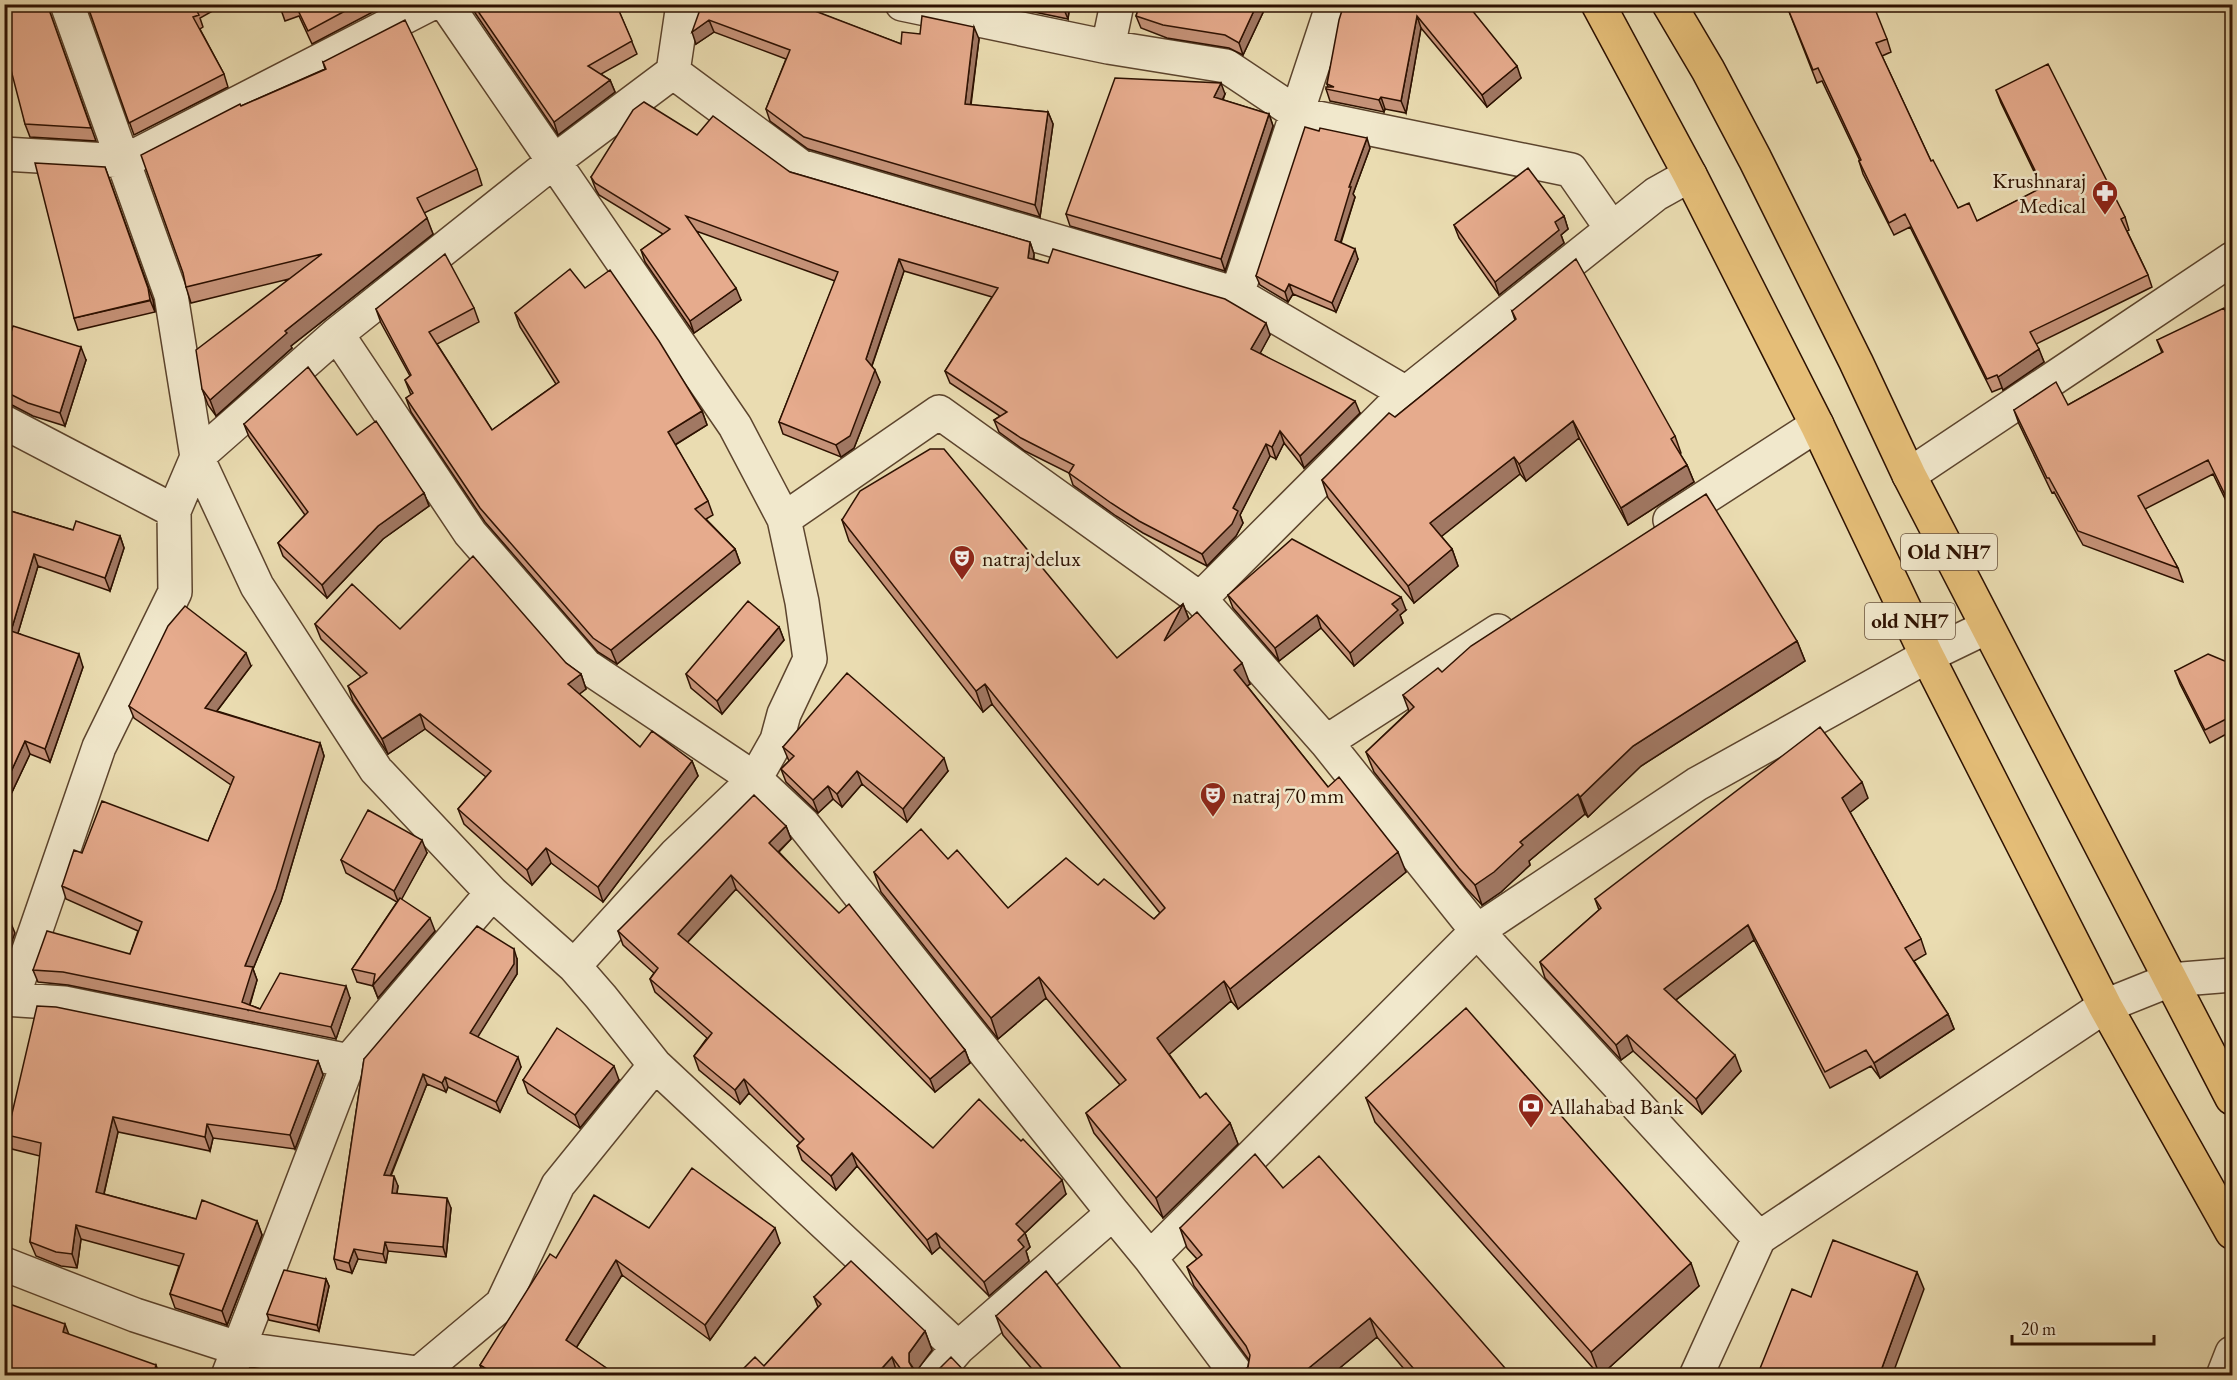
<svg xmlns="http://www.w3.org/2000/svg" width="2237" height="1380" viewBox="0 0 2237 1380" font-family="'EB Garamond',serif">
  <rect width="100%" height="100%" fill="#eadcb1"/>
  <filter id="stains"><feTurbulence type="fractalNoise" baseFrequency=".00333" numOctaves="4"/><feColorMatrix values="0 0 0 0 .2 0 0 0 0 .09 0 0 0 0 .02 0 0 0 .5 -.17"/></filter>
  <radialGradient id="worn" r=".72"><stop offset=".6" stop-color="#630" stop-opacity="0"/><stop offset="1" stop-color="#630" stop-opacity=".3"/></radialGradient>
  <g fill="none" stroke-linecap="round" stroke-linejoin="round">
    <g stroke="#5c442d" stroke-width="36">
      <path id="street" d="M446,4L735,426L784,519L802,602L810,659L784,714L777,740L755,779L803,824L1113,1213L958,1348L934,1376
        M683,4L673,72L553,162L337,334L197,457L257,586L376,770L492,893L574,966L601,997L655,1065L958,1348
        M902,4L1108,47L1226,66L1298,114L1571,170L1612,229
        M1108,47L1117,4
        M673,72L800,166L1237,294L1406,393
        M4,154L125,161L430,4
        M1237,294L1333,4
        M337,334L470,533L586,666L755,779L675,855L574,966
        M4,422L174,511
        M1909,475L2232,259
        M784,519L939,412L1200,599L1326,742L1477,931L1759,1238
        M1670,520L1817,425
        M1200,599L1406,393L1656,194L1690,175
        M1326,742L1498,631
        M4,999L64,1003L349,1061L228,1376
        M12,999L99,747L175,592L174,511L197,457L171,295L67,4
        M349,1061L492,893
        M1113,1213L1150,1258L1238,1376
        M1150,1258L1477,931L1697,784L1927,656L1987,627
        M4,1264L135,1315L237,1348L417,1373L422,1376
        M416,1376L502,1304L558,1185L655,1065
        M1696,1376L1759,1238L2105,1006L2170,980L2232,975
        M2223,1376L2232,1353"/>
    </g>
    <g stroke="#2d1101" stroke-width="36">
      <path id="primary" d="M1598,4L1690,175L1817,425L1927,656L2105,1006L2232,1232
        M1669,4L1708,70L1755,159L1856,362L1909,475L2232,1098"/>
    </g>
    <use href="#street" stroke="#f1e8cc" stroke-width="33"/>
    <use href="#primary" stroke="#e5be78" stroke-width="33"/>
  </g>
  <path fill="#c69379" stroke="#2d1101" stroke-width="1.5" d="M4,4H49V10L96,141L30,137L25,124Z
    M87,4H225L200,18L203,27L200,29L224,74L228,87L134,135Z
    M279,4H388L312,44L299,16L285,21Z
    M469,4H616L637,54L601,74L610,80L615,92L558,135Z
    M702,4L819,13L901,44L979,39L971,105L1048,112L1053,124L1040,217L808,149L770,121L766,109L786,59L714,32L696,44Z
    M996,4H1070L1068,19Z
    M1140,4H1267L1243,55L1229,48L1167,38L1141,28L1136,16Z
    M1344,4H1467L1521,78L1487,107L1421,28L1406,113L1385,109L1384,112L1330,101L1326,89L1328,87L1327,84Z
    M1786,4L1887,39L1891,52L1882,56L1931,161L1958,208L1977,221L2042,188L2001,103L1996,90L2125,217L2129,230L2127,231L2148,275L2152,287L2036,344L2044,362L2003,390L2002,388L1992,392L1910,227L1894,235L1863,174L1859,161H1860L1822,81L1817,83Z
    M323,62L477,169L482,185L424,213L433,234L291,346L292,348L216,416L208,405L202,389L289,279L191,303L186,287L241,106L325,69Z
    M1225,94L1223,100L1269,114L1273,126L1225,271L1070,226L1066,214Z
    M697,135L790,172L1030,242L1034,254V259L1270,335L1260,353L1360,413L1304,468L1284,443L1276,459L1270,456L1240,515L1243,523L1236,536L1207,566L1143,533L1116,516L1073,485L1069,473L1025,451L999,432L994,420L1000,416L950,383L945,371L992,297L904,271L872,366L880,382L854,448L841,457L783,434L779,422L835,281L696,231L741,300L694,333L645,262L641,250L663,234L599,195L596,190L591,177Z
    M1370,148L1353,194L1355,197L1341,243L1358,259L1336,312L1293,294L1288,302L1260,285L1256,276Z
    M1564,216L1568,229L1561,235L1564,243L1499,295L1459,238L1454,225Z
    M585,288L702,411L707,425L675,445L708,501L713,515L706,519L735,549L740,563L617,664L598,652L485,522L411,412L406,398L411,395L405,380L410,376L381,323L376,309L474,308L479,322L437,344L492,430L556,384L520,327L515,313Z
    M153,300L155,312L78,330L74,318Z
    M1512,311L1675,436L1681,453L1680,454L1687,465L1694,482L1628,525L1579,438L1526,481L1520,474L1441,536L1452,549L1458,566L1414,603L1328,498L1322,480L1395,417L1515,320Z
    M2232,327V513L2213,474L2145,509L2178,568L2183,582L2083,545L2054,492L2052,493L2019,424L2014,410L2068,405L2162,353L2157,340Z
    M4,354L86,360L65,426L33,416L12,405L4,403Z
    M244,424L357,435L424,493L429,506L383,539L327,598L283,556L278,543L305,515L249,437Z
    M4,509L73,530L120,536L124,548L110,591L38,566L18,633L83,667L50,762L30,754L4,809Z
    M842,520L1117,658L1183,604L1189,619L1250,684L1247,686L1328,787L1406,872L1238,1009L1231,1001L1169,1054L1200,1098L1230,1123L1238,1144L1163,1218L1094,1133L1086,1113L1120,1085L1046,998L998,1039L881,892L874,872L948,859L1008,908L1098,885L1154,919L1160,913L992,704L983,712L849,541Z
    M1228,595L1406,610L1400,615L1403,623L1354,666L1321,628L1279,661L1233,608Z
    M315,624L400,629L566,663L581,674L586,689L579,694L640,747L692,761L698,776L603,902L551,863L532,885L464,824L458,809L486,777L425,729L388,754L353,701L348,686L361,677L321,639Z
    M779,627L784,640L722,714L691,688L686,674Z
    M1797,641L1805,661L1641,766L1588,817L1585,814L1529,861L1530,865L1501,892L1482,905L1466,888L1374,772L1366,752L1409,711L1403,695Z
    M2232,664V731L2210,743L2180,684L2175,671Z
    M251,666L217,711L320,743L324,756L281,901L253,969L257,980L250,1005L260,1009L350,998L336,1039L68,985L38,982L33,970L130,954L138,931L66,899L62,886L82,853L208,841L231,785L134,718L129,706Z
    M783,747L948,771L907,822L862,784L842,807L833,799L818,813L786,782L781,769L789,761Z
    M1868,798L1850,812L1921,939L1926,954L1914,961L1948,1014L1954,1029L1880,1078L1871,1066L1830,1088L1754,940L1676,1000L1741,1071L1702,1114L1633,1051L1621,1060L1545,978L1540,962L1599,910L1595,899Z
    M786,826L791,839L779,852L965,1050L970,1063L935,1092L736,889L687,943L933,1148L1066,1194L1025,1233L1030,1247L1026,1251L1029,1261L989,1296L940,1247L932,1254L857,1166L836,1190L802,1160L797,1146L800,1143L749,1093L740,1104L699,1070L694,1056L707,1038L655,992L650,979L654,973L623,945L618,931Z
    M427,853L401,899L435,931L378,998L373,986L357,982L352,969L397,902L346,873L341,860Z
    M517,959V974L477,1037L521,1067L500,1112L448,1087L446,1092L427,1084L391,1176L398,1186L397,1194L451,1208L446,1257L388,1251L386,1263L358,1259L352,1273L337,1269L334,1259L364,1059Z
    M318,1061L323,1075L295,1149L213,1138L210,1151L118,1132L104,1194L196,1219L257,1221L262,1235L227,1325L175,1308L170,1294L179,1266L81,1239L77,1268L61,1266L36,1256L30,1242L40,1156L12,1149L7,1135Z
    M523,1080H619L580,1128L528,1093Z
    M1366,1098L1699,1286L1600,1376L1375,1122Z
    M1283,1188L1512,1376H1410L1377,1337L1330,1376H1236L1248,1367L1249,1360L1194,1286L1187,1267L1197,1259L1187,1248L1180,1228Z
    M649,1228L780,1243L710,1340L622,1275L576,1348L618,1376H484L480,1365L556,1258Z
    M326,1279L329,1286L319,1331L269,1320L267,1314Z
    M814,1297L925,1331L932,1350L916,1371L923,1375L969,1376H736L764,1366L818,1307Z
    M996,1316L1127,1376H1038L1003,1335Z"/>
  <path fill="#a17863" stroke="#2d1101" stroke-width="1.5" d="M813,4H823L815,22L810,9Z
    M1063,4H1070L1068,19L1063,7Z
    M1257,4H1267L1243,55L1239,43Z
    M1417,16L1421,28L1406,113L1401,101Z
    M709,20L714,32L696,44L692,32Z
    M974,27L979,39L969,116L965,104Z
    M1517,66L1521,78L1487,107L1482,95Z
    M610,80L615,92L558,135L554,122Z
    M1221,83L1225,94L1218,109L1214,97Z
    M1381,97L1385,109L1384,112L1379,100Z
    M1048,112L1053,124L1040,217L1035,205Z
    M1269,114L1273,126L1225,271L1221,259Z
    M1367,138L1370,148L1353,194L1355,197L1338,250L1335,240L1349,187Z
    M105,167L153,300L155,312L150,300Z
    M1564,216L1568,229L1561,235L1564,243L1499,295L1495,282L1555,222Z
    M427,218L433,234L291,346L292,348L216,416L210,400L285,331Z
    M1030,242L1034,254L1032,270L1028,258Z
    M1355,249L1358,259L1336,312L1332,303Z
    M899,259L904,271L870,371L866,359Z
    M1289,284L1293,294L1288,302L1285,292Z
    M736,288L741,300L694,333L690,321Z
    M1266,323L1270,335L1256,361L1251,349Z
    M81,347L86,360L65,426L60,413Z
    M2039,349L2044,362L2003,390L1998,377Z
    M875,370L880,382L854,448L841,457L836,445Z
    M1355,401L1360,413L1304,468L1300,456Z
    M702,411L707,425L673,446L668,432Z
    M1573,421L1579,438L1526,481L1519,464Z
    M1280,431L1284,443L1276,459L1272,447Z
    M1266,444L1270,456L1240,515L1243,523L1236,536L1207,566L1202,554L1233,508Z
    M1514,457L1520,474L1437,540L1430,523Z
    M1687,465L1694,482L1628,525L1621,508Z
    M424,493L429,506L383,539L327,598L322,585L378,526Z
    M120,536L124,548L110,591L105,578Z
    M735,549L740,563L617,664L611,650Z
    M1452,549L1458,566L1414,603L1408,586Z
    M34,554L38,566L15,643L11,631Z
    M1401,597L1406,610L1400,615L1403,623L1354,666L1350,653L1392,604Z
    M1183,604L1191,625L1164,641Z
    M1317,615L1321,628L1279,661L1275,648Z
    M779,627L784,640L722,714L717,701Z
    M1797,641L1805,661L1641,766L1588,817L1580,797L1633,746Z
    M246,653L251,666L210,720L205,708Z
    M79,654L83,667L50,762L45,749Z
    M1242,663L1250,684L1241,690L1234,670Z
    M581,674L586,689L573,699L568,684Z
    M985,684L992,704L983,712L976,691Z
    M420,714L425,729L388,754L382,739Z
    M25,741L30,754L4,809V787Z
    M320,743L324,756L281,901L253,969L257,980L248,1010L242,1002L245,966Z
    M944,758L948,771L907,822L903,809Z
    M692,761L698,776L603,902L598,887Z
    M857,771L862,784L842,807L837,794Z
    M1862,782L1868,798L1848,814L1842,798Z
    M828,786L833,799L818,813L813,800Z
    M1578,794L1585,814L1529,861L1530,865L1501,892L1482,905L1475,885L1520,842Z
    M786,826L791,839L774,856L769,843Z
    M422,840L427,853L399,904L394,891Z
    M546,848L551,863L532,885L527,870Z
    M1398,852L1406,872L1238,1009L1230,989Z
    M731,875L736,889L682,948L678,934Z
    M430,918L435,931L378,998L373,985Z
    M10,921L15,933L4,963V938Z
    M1748,925L1754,940L1669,1005L1664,989Z
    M514,949L517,959V974L474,1043L470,1033Z
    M1039,977L1046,998L998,1039L991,1018Z
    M1224,981L1231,1001L1165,1058L1157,1038Z
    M346,986L350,998L336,1039L331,1027Z
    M1948,1014L1954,1029L1880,1078L1874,1063Z
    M1627,1035L1633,1051L1621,1060L1616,1045Z
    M965,1050L970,1063L935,1092L930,1079Z
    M1735,1055L1741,1071L1702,1114L1696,1099Z
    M518,1057L521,1067L500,1112L496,1102Z
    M318,1061L323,1075L295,1149L290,1135Z
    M614,1066L619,1080L580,1128L575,1115Z
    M423,1074L427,1084L387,1184L384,1175Z
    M445,1077L448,1087L446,1092L442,1083Z
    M744,1079L749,1093L740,1104L735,1090Z
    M113,1117L118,1132L101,1206L96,1192Z
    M1230,1123L1238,1144L1163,1218L1156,1198Z
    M207,1124L213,1138L210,1151L205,1137Z
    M852,1153L857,1166L836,1190L831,1176Z
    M394,1176L398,1186L395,1203L392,1193Z
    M1062,1180L1066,1194L1025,1233L1030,1247L1026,1251L1029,1261L989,1296L984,1282L1016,1224Z
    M447,1198L451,1208L446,1257L443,1247Z
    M257,1221L262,1235L227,1325L222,1311Z
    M76,1225L81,1239L77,1268L72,1254Z
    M775,1228L780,1243L710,1340L705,1325Z
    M936,1233L940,1247L932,1254L927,1240Z
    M385,1242L388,1251L386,1263L383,1254Z
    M354,1249L358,1259L352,1273L349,1263Z
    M616,1260L622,1275L571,1356L566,1340Z
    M1691,1263L1699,1286L1600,1376L1591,1352Z
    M1917,1272L1924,1289L1892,1376H1879Z
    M326,1279L329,1286L319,1331L317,1325Z
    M1370,1318L1377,1337L1330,1376H1299Z
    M65,1324L71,1340L63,1332Z
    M925,1331L932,1350L916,1372L909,1362V1353Z
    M892,1357L898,1376H875Z
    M156,1365L160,1376H153Z"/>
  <path fill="#e6ab8d" stroke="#2d1101" stroke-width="1.5" d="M4,4H47L91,128L25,124L4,43Z
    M87,4H196L194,6L199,15L193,17L224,74L129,123Z
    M279,4H290L280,8Z
    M295,4H358L308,31Z
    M473,4H616L632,41L588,66L610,80L554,122Z
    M702,4H813L810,9L901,44L902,32L920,34L922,16L974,27L965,104L1048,112L1035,205L804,137L766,109L790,50L709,20L692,32Z
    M1050,4H1063V7Z
    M1140,4H1257L1239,43L1225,35L1163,25L1136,16Z
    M1344,4H1467L1517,66L1482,95L1417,16L1401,101L1381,97L1379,100L1326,89V87H1334L1327,84L1339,20Z
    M1786,4H1873L1887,39L1876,43L1931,161L1933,160L1958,208L1969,203L1977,221L2043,187L1996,90L2048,64L2125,217L2121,219L2148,275L2030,332L2039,349L1998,377L1997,375L1987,379L1905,214L1889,223L1859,161L1861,160L1818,68L1813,70Z
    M405,20L477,169L417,198L427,218L285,331L287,333L210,400L202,389L196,350L322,254L186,287L183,273L141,155L240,104L241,106L326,69L323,62Z
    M1115,78L1221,83L1214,97L1269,114L1221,259L1066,214Z
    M644,102L697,135L713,116L790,172L1030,242L1028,258L1048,263L1053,249L1225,299L1266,323L1251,349L1355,401L1300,456L1280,431L1272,447L1266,444L1233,508L1238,511L1232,524L1202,554L1139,521L1111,503L1069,473L1074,465L1021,438L994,420L1007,412L945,371L998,288L899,259L866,359L875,370L850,436L836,445L779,422L838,272L686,216L736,288L690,321L641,250L670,229L595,183L591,177L633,110Z
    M1305,127L1319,131L1320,128L1367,138L1349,187H1351L1335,240L1355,249L1332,303L1289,284L1285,292L1256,276Z
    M35,163L105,167L148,288L150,300L74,318Z
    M1528,168L1564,216L1555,222L1559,230L1495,282L1454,225Z
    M445,254L474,308L429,332L492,430L559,382L515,313L570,269L585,288L610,270L659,341L702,411L668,432L708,501L695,509L735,549L611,650L593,638L480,508L406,398L413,393L405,380L411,375L376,309Z
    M1576,259L1675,436L1671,439L1687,465L1621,508L1573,421L1519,464L1514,457L1430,523L1452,549L1408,586L1322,480L1389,413L1395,417L1516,319L1512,311Z
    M2224,308L2232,327V509L2208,460L2138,496L2178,568L2078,531L2049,478H2047L2014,410L2056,382L2068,405L2163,352L2157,340Z
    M13,326L81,347L60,413L28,403L4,391V354Z
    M308,367L357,435L376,421L424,493L378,526L322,585L278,543L308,512L244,424Z
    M930,449H944L1117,658L1183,604L1164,641L1197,612L1242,663L1234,670L1328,787L1339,777L1398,852L1230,989L1224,981L1157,1038L1200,1098L1206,1093L1230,1123L1156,1198L1086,1113L1126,1080L1039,977L991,1018L874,872L921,829L948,859L957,850L1008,908L1066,858L1098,885L1104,879L1154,919L1165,908L985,684L976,691L842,520L860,491Z
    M1706,494L1797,641L1633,746L1580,797L1578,794L1520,842L1523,845L1494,872L1475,885L1459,868L1366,752L1414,707L1403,695L1438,668L1442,672L1471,646Z
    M4,509L73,530L76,521L120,536L105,578L34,554L11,631L79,654L45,749L25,741L4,787Z
    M1292,539L1401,597L1392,604L1398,610L1350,653L1317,615L1275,648L1228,595Z
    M473,556L566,663L581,674L568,684L640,747L652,731L692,761L598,887L546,848L527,870L458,809L491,771L420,714L382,739L348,686L367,673L315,624L352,584L400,629Z
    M748,601L779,627L717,701L686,674Z
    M185,606L246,653L205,708L320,743L276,889L245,966L253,967L242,1002L260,1009L280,973L346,986L331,1027L63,972L33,970L47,931L130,954L142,922L62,886L74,850L82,853L102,801L208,841L234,777L129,706L168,626Z
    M2208,654L2232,664V716L2205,730L2175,671Z
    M847,673L944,758L903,809L857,771L837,794L828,786L813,800L781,769L794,756L783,747Z
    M1820,727L1862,782L1842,798L1921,939L1905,948L1948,1014L1874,1063L1866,1050L1825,1072L1748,925L1664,989L1735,1055L1696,1099L1627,1035L1616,1045L1540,962L1601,908L1595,899Z
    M754,795L786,826L769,843L839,913L849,904L965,1050L930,1079L731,875L678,934L933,1148L979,1099L1021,1141L1023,1139L1062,1180L1016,1224L1025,1233L1018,1240L1024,1247L984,1282L936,1233L927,1240L852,1153L831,1176L797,1146L804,1139L744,1079L735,1090L694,1056L712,1033L650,979L658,968L618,931Z
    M368,810L422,840L394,891L341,860Z
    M400,898L430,918L373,985L375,974L352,969Z
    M4,919L10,921L4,938Z
    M477,926L514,949V964L470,1033L518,1057L496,1102L445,1077L442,1083L423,1074L384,1175L394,1176L392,1193L447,1198L443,1247L385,1242L383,1254L354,1249L349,1263L334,1259L364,1059Z
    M37,1006L56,1007L318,1061L290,1135L207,1124L205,1137L113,1117L96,1192L196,1219L202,1200L257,1221L222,1311L170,1294L184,1254L76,1225L72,1254L56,1252L30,1242L41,1143L7,1135Z
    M1466,1008L1691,1263L1591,1352L1366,1098Z
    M557,1028L614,1066L575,1115L523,1080Z
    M1255,1154L1283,1188L1319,1156L1512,1376H1420L1370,1318L1299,1376H1236L1248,1367L1250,1355L1246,1346L1187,1267L1202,1255L1180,1228Z
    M692,1168L775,1228L705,1325L616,1260L566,1340L618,1376H498L480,1365L550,1254L556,1258L594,1195L649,1228Z
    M1833,1240L1917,1272L1879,1376H1757L1792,1289L1811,1297Z
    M851,1261L925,1331L909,1353V1362L914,1371L923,1375L934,1374L951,1357L969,1376H906L892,1357L875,1376H736L755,1357L764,1366L821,1304L814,1297Z
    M284,1270L326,1279L317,1325L267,1314Z
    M1046,1271L1127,1376H1045L1047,1374L996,1316Z
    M4,1302L65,1324L63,1332L156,1365L153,1376H4Z"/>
  <defs>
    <g id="pharmacy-pin" transform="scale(1.35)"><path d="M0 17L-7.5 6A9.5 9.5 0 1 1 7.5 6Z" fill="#8f2418" stroke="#f1e8cc"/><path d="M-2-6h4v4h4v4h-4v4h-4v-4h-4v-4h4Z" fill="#fff"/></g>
    <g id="theatre-pin" transform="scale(1.35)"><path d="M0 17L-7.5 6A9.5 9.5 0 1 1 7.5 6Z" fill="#8f2418" stroke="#f1e8cc"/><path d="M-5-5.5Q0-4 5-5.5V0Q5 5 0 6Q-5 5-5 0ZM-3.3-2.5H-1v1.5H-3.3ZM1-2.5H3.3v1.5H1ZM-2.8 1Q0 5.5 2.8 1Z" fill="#fff"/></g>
    <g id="bank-pin" transform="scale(1.35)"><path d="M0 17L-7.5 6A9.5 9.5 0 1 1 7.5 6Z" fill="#8f2418" stroke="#f1e8cc"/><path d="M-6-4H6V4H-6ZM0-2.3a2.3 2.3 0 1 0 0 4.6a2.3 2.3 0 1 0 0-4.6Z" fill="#fff"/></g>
  </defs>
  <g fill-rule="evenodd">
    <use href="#pharmacy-pin" x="2105" y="193"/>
    <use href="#theatre-pin" x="962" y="558"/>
    <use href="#theatre-pin" x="1213" y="795"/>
    <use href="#bank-pin" x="1531" y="1106"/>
  </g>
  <g text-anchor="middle" stroke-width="5" stroke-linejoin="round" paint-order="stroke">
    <g fill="#f1e8cc" stroke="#68523e" stroke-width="1.5">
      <rect x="1901" y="534" width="96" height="36" rx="4.5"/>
      <rect x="1865" y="603" width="90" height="36" rx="4.5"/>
    </g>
    <g font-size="21" font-weight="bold" fill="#2d1101">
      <text x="1949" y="559">Old NH7</text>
      <text x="1910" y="628">old NH7</text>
    </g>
    <g font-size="22" fill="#2d1101" stroke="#f1e8cc" text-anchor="start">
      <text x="2086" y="188" text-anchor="end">Krushnaraj<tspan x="2086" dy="25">Medical</tspan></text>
      <text x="982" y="566">natraj delux</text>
      <text x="1232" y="803">natraj 70 mm</text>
      <text x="1550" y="1114">Allahabad Bank</text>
    </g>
  </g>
  <rect width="2237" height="1380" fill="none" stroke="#eadcb1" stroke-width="24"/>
  <rect x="6" y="6" width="2225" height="1368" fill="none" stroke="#2d1101" stroke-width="3"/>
  <rect x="12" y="12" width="2213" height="1356" fill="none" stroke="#2d1101" stroke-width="1.5"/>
  <path d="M2012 1335v9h142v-9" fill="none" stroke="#2d1101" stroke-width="3"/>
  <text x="2021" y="1335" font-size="18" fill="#2d1101" stroke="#f1e8cc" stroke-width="4.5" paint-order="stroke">20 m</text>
  <rect width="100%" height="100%" filter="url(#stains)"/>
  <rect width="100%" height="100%" fill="url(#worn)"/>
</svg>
